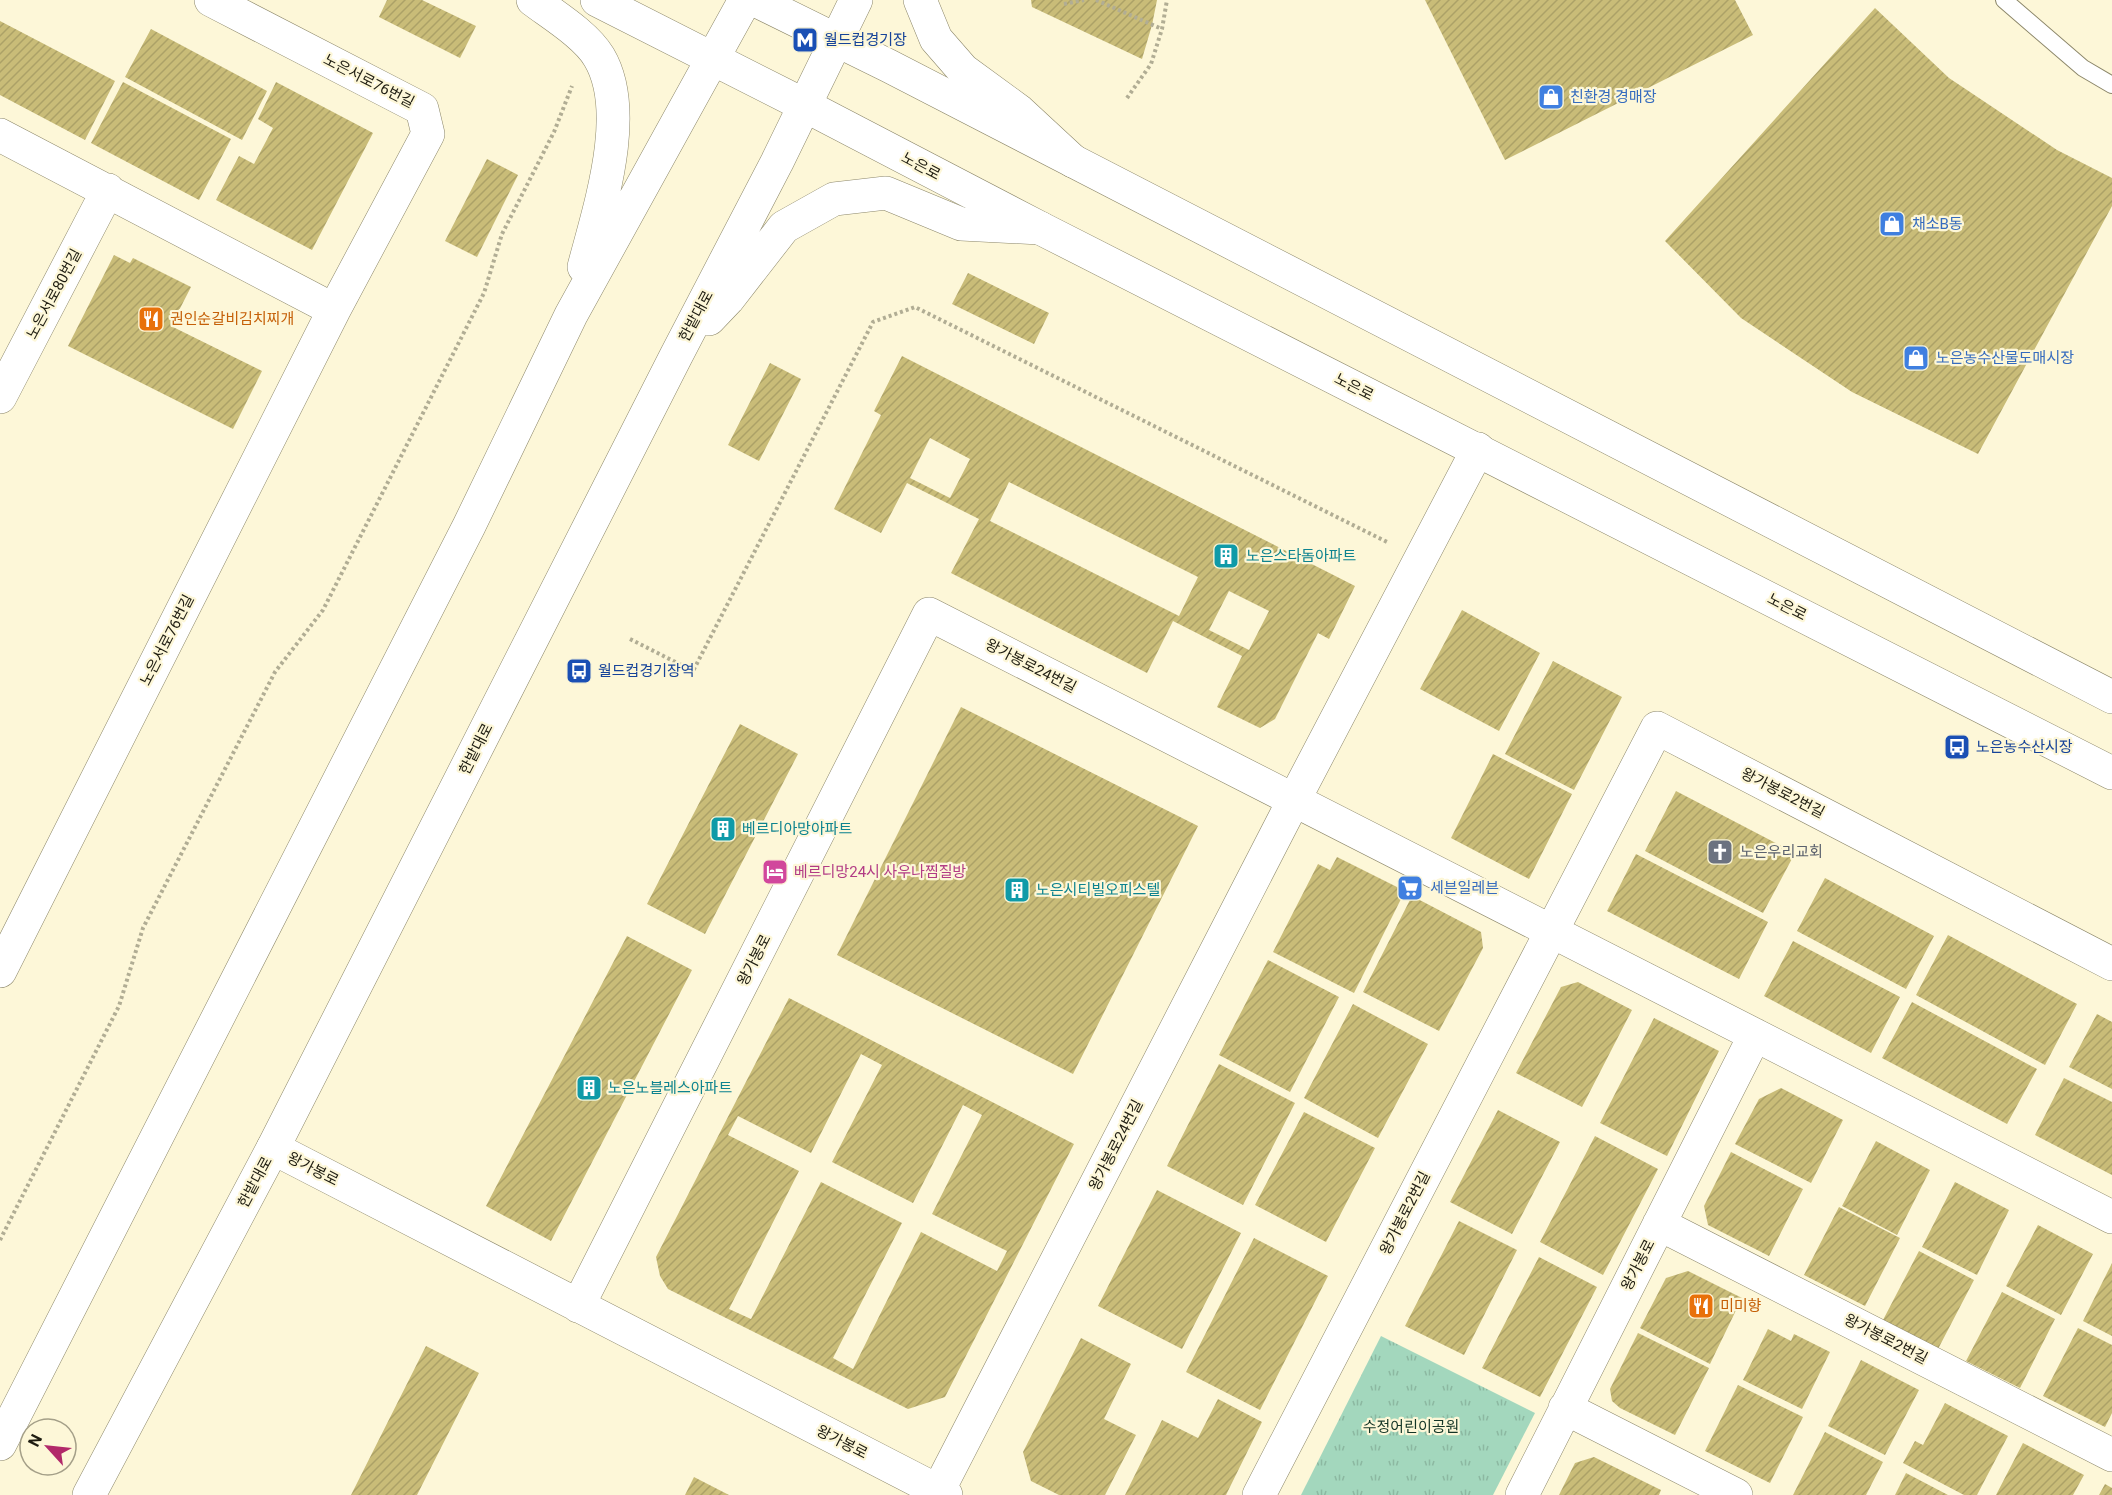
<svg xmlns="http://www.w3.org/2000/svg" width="2112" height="1495" viewBox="0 0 2112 1495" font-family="Roboto,'Noto Sans KR',sans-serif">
  <defs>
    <pattern id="grass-tufts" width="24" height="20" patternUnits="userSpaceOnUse" patternTransform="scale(1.5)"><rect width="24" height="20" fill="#a3d7bd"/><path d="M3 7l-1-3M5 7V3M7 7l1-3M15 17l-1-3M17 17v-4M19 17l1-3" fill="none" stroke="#8cb8a1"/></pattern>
    <pattern id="building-hatch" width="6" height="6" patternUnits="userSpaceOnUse" patternTransform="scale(1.5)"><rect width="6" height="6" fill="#c9bc78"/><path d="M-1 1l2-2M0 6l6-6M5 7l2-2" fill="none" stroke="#aca167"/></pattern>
  </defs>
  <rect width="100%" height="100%" fill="#fdf7d8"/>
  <path fill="url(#grass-tufts)" d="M1381,1336L1535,1413L1493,1495H1301Z"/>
  <path fill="url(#building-hatch)" fill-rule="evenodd" d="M387,0H422L476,26L460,58L379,17Z
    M1031,0H1157L1152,25L1142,59L1032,7Z
    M1425,0H1735L1753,35L1505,160Z
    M1875,8L1949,78L2057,150L2112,178V206L1978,454L1852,392L1741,318L1665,241Z
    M0,21L115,81L85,140L0,95Z
    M151,29L267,91L242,140L125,77Z
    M123,82L231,139L199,200L91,143Z
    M276,82L373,133L312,250L216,200L239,156L254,164L273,128L258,119Z
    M487,159L518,175L477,257L445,241Z
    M114,255L130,263L133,258L191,287L171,326L262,371L233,429L68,346Z
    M968,273L1049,313L1034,344L952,304Z
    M902,356L1355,586L1329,639L1318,633L1275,719L1260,728L1217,707L1242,656L1173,621L1147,673L951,573L979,519L907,483L881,533L834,509L881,415L874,411ZM930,438L970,459L950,498L910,478ZM1009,482L1198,577L1179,616L990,521ZM1229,591L1269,611L1249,650L1209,630Z
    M770,363L801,379L759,461L728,445Z
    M1462,610L1540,653L1499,731L1420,689Z
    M1553,661L1622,697L1574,790L1505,754Z
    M961,707L1198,826L1073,1074L837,955Z
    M740,724L798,754L705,934L647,904Z
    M1493,754L1572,794L1529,879L1451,838Z
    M1676,791L1795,853L1763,913L1645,851Z
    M1636,854L1768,922L1739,979L1607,911Z
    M1337,857L1405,891L1354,993L1273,952L1318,864L1330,870Z
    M1825,878L1934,936L1906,989L1797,931Z
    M1412,896L1481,932L1483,948L1439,1031L1363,992Z
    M1948,935L2077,1004L2045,1065L1916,995Z
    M627,936L692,970L551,1241L486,1206Z
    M1793,941L1900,997L1871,1053L1764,996Z
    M1268,960L1339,997L1290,1092L1219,1055Z
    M1578,982L1632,1010L1582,1107L1516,1073L1561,987Z
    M789,998L1074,1144L945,1397L908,1409L668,1289L660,1276L656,1257ZM861,1054L882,1065L832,1162L913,1203L963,1105L982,1115L932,1214L1007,1251L997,1271L921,1232L853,1369L833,1358L902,1223L821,1182L751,1319L729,1309L799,1171L728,1135L738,1116L811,1153Z
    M1912,1002L2037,1069L2007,1124L1882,1058Z
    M1353,1004L1428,1044L1378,1138L1304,1098Z
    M2097,1014L2112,1022V1089L2069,1067Z
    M1654,1018L1719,1051L1667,1156L1600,1123Z
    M1219,1064L1295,1103L1243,1205L1167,1166Z
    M2064,1078L2112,1102V1175L2035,1135Z
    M1781,1088L1843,1120L1811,1183L1735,1144L1759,1099Z
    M1498,1110L1560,1142L1512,1234L1450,1202Z
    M1304,1112L1375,1148L1326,1242L1255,1205Z
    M1595,1136L1658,1169L1603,1275L1540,1242Z
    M1876,1141L1930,1170L1897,1235L1842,1206Z
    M1731,1152L1803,1189L1769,1256L1708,1225L1704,1206Z
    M1955,1182L2009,1210L1977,1275L1922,1247Z
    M1157,1190L1241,1233L1182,1349L1098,1306Z
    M1839,1207L1900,1238L1865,1306L1804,1275Z
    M1459,1221L1517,1250L1464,1355L1405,1326Z
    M2038,1225L2093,1254L2061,1315L2006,1286Z
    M1254,1238L1328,1276L1260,1410L1186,1372Z
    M1919,1251L1974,1280L1938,1349L1883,1320Z
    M1539,1257L1597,1287L1540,1397L1482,1368Z
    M2112,1263V1336L2083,1321Z
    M1688,1271L1742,1298L1710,1364L1640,1328L1666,1278Z
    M2002,1292L2055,1319L2020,1388L1966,1361Z
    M2078,1328L2112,1345V1413L2105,1427L2043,1396Z
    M1768,1329L1791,1341L1794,1334L1830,1352L1802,1409L1743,1380Z
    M1638,1333L1709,1368L1675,1435L1620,1408L1612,1401L1610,1389Z
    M1081,1338L1131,1364L1104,1419L1136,1435L1105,1495H1059L1031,1481L1023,1452Z
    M426,1346L479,1373L417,1495H351Z
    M1861,1360L1919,1390L1885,1455L1828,1426Z
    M1738,1385L1803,1417L1770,1483L1705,1451Z
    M1218,1399L1262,1422L1226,1495H1125L1162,1420L1198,1438Z
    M1945,1403L2008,1436L1977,1495H1964L1903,1463L1915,1441L1923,1445Z
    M1825,1432L1883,1462L1866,1495H1793Z
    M2023,1443L2084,1475L2073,1495H1996Z
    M1594,1457L1661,1490L1659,1495H1559L1575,1463Z
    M1906,1473L1948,1495H1895Z
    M694,1477L729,1495H685Z
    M2105,1484L2112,1488V1495H2099Z"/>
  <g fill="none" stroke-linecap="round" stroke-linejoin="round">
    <g stroke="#8c876a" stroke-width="18">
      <path id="service" d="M2004,0L2083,68L2112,85"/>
    </g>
    <g stroke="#8c876a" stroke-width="34">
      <path id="minor" d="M0,135L334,310
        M0,397L108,190
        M0,971L334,310L428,134L422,109L211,0
        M273,1148L946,1495
        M1659,1224L2112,1455
        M578,1306L929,614L2112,1217
        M1565,1408L1736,1495
        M938,1491L1294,800L1478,449
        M1259,1495L1657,728L2112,964
        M1522,1495L1755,1035"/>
    </g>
    <g stroke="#8c876a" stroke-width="34">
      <path id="tertiary" d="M597,0L804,105L1040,228L2112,773
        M755,0L889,66L2112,697"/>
    </g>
    <g stroke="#8c876a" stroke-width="34">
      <path id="primary" d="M533,0C553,15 586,35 599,57C632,112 599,209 584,267
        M920,0L936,39L963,70L1019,111L1073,161
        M709,319L728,299L784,227L834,199L886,193L961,224L1040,228
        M0,1444L469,526L571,315L745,0
        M89,1495L273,1148L676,356L777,162L856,0"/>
    </g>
    <path stroke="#b1ad94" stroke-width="4" stroke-dasharray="3 3" stroke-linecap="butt" d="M1096,0L1162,29
      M1064,4L1084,0
      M1127,98L1151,64L1162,29L1167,0
      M630,639L693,671L873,322L915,307L1389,543
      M0,1240L119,1006L143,928L275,672L323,610L484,293L502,234L554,132L572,86"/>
    <use href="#service" stroke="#fff" stroke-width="16"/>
    <use href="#minor" stroke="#fff" stroke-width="33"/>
    <use href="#tertiary" stroke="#fff" stroke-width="33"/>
    <use href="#primary" stroke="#fff" stroke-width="33"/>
  </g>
  <defs>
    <g id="metro-square" transform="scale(1.35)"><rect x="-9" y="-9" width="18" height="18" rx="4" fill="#1a4fb4" stroke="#fdf7d8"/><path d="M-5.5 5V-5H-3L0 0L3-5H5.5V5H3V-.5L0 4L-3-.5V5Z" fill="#fff"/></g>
    <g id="shop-square" transform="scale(1.35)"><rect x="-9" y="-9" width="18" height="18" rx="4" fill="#3f7fe0" stroke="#fdf7d8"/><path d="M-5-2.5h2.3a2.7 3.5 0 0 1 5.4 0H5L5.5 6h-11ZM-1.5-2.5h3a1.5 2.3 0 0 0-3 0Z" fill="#fff"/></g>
    <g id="restaurant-square" transform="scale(1.35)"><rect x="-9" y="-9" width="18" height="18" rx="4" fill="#e8710a" stroke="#fdf7d8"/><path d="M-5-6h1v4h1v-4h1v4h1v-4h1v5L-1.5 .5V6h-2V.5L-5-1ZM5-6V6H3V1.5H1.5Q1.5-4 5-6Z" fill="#fff"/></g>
    <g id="building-square" transform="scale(1.35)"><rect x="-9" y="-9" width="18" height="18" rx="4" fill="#0f9aa8" stroke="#fdf7d8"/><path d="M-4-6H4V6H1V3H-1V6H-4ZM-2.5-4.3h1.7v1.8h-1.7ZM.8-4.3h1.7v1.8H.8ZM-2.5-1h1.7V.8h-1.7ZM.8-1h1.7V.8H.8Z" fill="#fff"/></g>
    <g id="bus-square" transform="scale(1.35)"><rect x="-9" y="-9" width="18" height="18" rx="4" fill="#1a4fb4" stroke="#fdf7d8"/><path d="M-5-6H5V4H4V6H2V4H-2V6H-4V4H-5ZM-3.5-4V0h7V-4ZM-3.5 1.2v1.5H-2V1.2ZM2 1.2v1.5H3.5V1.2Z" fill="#fff"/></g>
    <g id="church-square" transform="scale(1.35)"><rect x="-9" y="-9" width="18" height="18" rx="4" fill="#6b7280" stroke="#fdf7d8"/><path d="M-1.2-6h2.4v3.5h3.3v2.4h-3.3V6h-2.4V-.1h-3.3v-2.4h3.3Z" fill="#fff"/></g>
    <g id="hotel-square" transform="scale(1.35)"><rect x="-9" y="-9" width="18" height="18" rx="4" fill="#d1479c" stroke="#fdf7d8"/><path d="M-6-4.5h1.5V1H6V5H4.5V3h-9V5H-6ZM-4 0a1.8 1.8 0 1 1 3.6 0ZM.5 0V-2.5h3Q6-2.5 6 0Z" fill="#fff"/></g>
    <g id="supermarket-square" transform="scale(1.35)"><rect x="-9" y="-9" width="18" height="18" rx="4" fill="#3f7fe0" stroke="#fdf7d8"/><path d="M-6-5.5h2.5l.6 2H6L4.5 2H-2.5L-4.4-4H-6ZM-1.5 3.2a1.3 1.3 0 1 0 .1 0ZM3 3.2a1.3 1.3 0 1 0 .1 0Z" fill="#fff"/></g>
  </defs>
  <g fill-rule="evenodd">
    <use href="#metro-square" x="805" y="40"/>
    <use href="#shop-square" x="1551" y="97"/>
    <use href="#shop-square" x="1892" y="224"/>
    <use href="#restaurant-square" x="151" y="319"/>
    <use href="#shop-square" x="1916" y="358"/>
    <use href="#building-square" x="1226" y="556"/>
    <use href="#bus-square" x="579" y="671"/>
    <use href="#bus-square" x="1957" y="747"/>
    <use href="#building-square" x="723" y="829"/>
    <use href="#church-square" x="1720" y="852"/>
    <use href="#hotel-square" x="775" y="872"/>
    <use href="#supermarket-square" x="1410" y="888"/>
    <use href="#building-square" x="1017" y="890"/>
    <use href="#building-square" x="589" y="1088"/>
    <use href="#restaurant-square" x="1701" y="1306"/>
  </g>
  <g text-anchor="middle" stroke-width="4.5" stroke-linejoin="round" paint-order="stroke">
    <g font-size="15" fill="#164399" stroke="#fdf7d8" text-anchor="start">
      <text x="824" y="45">월드컵경기장</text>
      <text x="598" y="676">월드컵경기장역</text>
      <text x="1976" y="752">노은농수산시장</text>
    </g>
    <g font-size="15" fill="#1e1c11" stroke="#fdf7d8">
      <text transform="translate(369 81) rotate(27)" y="5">노은서로76번길</text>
      <text transform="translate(921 166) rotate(28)" y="5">노은로</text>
      <text transform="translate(54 294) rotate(-62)" y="5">노은서로80번길</text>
      <text transform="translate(696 316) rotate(-62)" y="5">한밭대로</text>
      <text transform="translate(1354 387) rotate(27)" y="5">노은로</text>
      <text transform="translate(1787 607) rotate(27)" y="5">노은로</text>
      <text transform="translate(167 640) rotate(-63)" y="5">노은서로76번길</text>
      <text transform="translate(1031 666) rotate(27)" y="5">왕가봉로24번길</text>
      <text transform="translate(476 749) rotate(-63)" y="5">한밭대로</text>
      <text transform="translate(1783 793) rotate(27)" y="5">왕가봉로2번길</text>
      <text transform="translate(754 960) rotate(-63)" y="5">왕가봉로</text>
      <text transform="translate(1116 1145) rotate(-63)" y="5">왕가봉로24번길</text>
      <text transform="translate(313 1169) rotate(27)" y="5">왕가봉로</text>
      <text transform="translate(255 1182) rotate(-62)" y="5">한밭대로</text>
      <text transform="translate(1405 1213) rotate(-63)" y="5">왕가봉로2번길</text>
      <text transform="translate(1638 1265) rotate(-63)" y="5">왕가봉로</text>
      <text transform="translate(1886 1339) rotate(27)" y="5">왕가봉로2번길</text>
      <text transform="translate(842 1442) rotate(27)" y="5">왕가봉로</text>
    </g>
    <g font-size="15" fill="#366cbe" stroke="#fdf7d8" text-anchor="start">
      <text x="1570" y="102">친환경 경매장</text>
      <text x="1912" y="229">채소B동</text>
      <text x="1936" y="363">노은농수산물도매시장</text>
      <text x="1430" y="893">세븐일레븐</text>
    </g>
    <g font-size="15" fill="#c56008" stroke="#fdf7d8" text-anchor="start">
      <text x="170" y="324">권인순갈비김치찌개</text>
      <text x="1720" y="1311">미미향</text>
    </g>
    <g font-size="15" fill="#0d838f" stroke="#fdf7d8" text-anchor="start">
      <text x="1246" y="561">노은스타돔아파트</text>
      <text x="742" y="834">베르디아망아파트</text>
      <text x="1036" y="895">노은시티빌오피스텔</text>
      <text x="608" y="1093">노은노블레스아파트</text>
    </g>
    <g font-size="15" fill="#5b616d" stroke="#fdf7d8" text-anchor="start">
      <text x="1740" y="857">노은우리교회</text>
    </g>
    <g font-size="15" fill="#b23c85" stroke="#fdf7d8" text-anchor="start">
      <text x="794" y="877">베르디망24시 사우나찜질방</text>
    </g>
    <g font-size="15" fill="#133526" stroke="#fdf7d8">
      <text x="1411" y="1432">수정어린이공원</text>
    </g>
  </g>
  <g transform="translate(48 1447) rotate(297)"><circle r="28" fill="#fdf7d8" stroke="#a49f88" stroke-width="1.5"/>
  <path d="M0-4.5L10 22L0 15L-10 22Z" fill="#b2296a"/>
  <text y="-9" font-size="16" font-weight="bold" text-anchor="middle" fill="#1e1c11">N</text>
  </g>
</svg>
